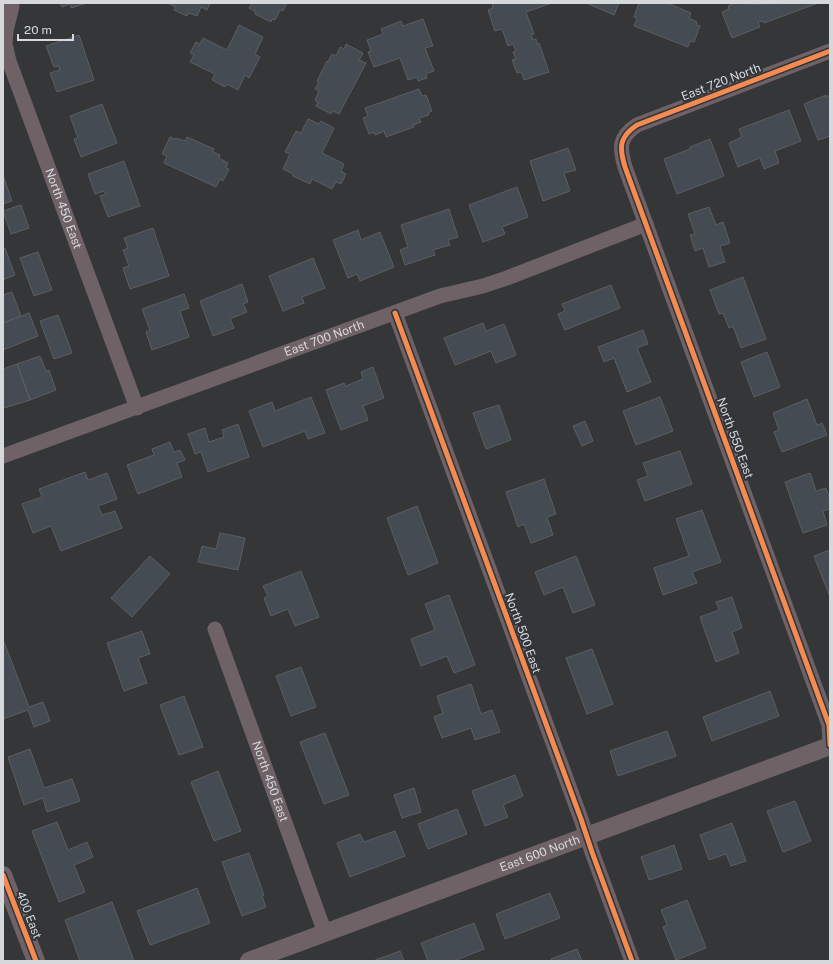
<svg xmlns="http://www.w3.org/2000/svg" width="833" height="964" viewBox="0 0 833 964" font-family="'Public Sans',sans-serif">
  <rect width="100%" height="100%" fill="#343638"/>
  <path fill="#444b52" stroke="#5c5e60" d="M60,3H87L71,8L70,4L62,7Z
    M168,3H210L207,10L201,7L197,16L189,13L187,16L174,10L175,7Z
    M252,3H287L283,11L280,10L275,20L272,19L271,22L255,14L256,12L249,8Z
    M492,3H552L526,12L534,34L531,35L533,40L536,39L537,44L539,43L549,72L524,80L521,72L517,73L512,60L516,59L513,52L516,51L513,44L508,46L502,29L495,31L488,10L493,8Z
    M586,3H619L614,15Z
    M639,3H667L691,13L689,18L697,22L696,25L700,26L694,42L690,41L688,47L634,26L637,18L634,17Z
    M735,3L752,4L818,3L764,23L763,21L758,22L760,27L732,38L722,12L729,9L728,6Z
    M423,19L433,46L425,48L434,71L426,74L427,78L418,81L417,77L408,80L400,58L374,67L368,52L371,51L367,40L383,34L381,29L401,21L403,26Z
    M239,25L263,37L255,54L260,57L249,78L245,75L238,90L227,84L225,87L212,80L215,74L190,62L194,55L190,53L196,42L200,44L203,38L227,50Z
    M79,35L94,80L57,92L50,73L60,70L59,66L54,67L46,46Z
    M346,44L363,53L359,60L366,63L339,114L333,111L331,114L316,106L318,102L315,100L319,91L315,89L319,82L317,81L327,61L328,62L332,54L336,56L340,47L344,49Z
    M419,89L422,96L426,95L432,111L428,113L429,115L419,118L421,122L413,125L414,127L386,137L384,131L375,135L374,132L369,134L363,118L368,116L365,108Z
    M826,95V97L830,95V136L818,140L804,104Z
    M102,104L117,143L81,157L74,139L78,138L70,116Z
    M789,110L801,141L775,151L779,163L764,169L760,158L738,167L729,143L742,137L739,129Z
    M308,119L319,124L321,121L334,128L322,153L344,164L341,171L346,174L341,184L336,182L332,189L312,179L310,184L293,176V174L283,169L290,154L285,152L296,131L301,133Z
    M170,137L175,139L176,138L185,141L187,137L214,149L213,152L220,155L219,158L228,163L226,168L229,169L223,181L220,179L216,187L164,163L167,156L162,154Z
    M710,139L724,176L677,194L664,159L690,149V147Z
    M568,148L576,170L564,173L570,191L543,201L530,161Z
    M124,161L140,206L108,217L100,196L106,194L104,191L95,194L88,174Z
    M3,175L12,201L3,204Z
    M517,187L528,217L502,227L505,234L483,242L469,205Z
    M21,205L29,228L11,234L3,211Z
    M709,207L716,225L723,222L730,243L720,246L725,262L709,267L703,248L695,251L690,235L695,234L688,214Z
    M449,209L458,237L448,240L450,245L433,250L435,255L405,265L400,250L408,247L401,225Z
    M153,228L169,276L130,289L123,268L129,266L123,250L128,248L124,238Z
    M358,230L361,240L380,232L394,267L360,281L357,274L348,278L333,240Z
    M5,248L15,275L3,280V249Z
    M38,252L52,290L34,296L20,258Z
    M313,258L325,288L302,297L304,303L283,311L269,276Z
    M743,277L766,339L741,348L733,326L729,328L723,313L719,314L710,290Z
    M242,284L248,302L243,304L247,312L230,319L234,328L213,336L200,301Z
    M611,285L620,308L565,330L558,314L565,311L562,304Z
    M12,292L21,316L3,323V295Z
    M184,294L189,308L180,311L189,337L152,350L146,332L150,330L142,309Z
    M29,313L38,336L3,350V323Z
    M58,315L72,353L54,359L40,321Z
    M483,323L486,331L504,324L516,355L496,363L491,351L455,365L444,338Z
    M643,330L648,344L637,348L651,382L627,392L614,358L604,362L598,347Z
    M767,352L780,387L754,397L741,362Z
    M40,356L46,371L49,370L56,390L30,400L17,364Z
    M17,364L30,400L4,408L3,404V369Z
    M373,367L384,398L363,406L368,420L341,430L326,390L344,383L346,386L363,379L361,372Z
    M311,397L325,433L308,439L305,431L263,447L249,411L272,402L275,411Z
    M660,397L673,431L636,445L623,411Z
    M807,399L817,425L822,423L827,435L782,452L774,432L779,430L773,413Z
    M499,405L511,440L486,449L473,413Z
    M585,421L593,441L582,446L573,426Z
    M238,424L249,457L208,472L201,452L195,454L188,434L205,428L209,442L224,437L222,430Z
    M170,442L174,452L180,450L185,460L177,463L182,477L138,494L127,465L154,455L152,449Z
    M680,451L692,484L645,501L637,480L648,476L643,463Z
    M85,472L88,480L107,473L117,499L98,506L102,515L115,511L122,528L61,551L51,526L33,533L22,504L42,497L39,489Z
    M810,473L816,491L826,488L830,500V509L823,511L827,525L803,533L785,482Z
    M544,479L556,514L547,517L553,535L531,543L524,524L518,527L506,492Z
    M417,506L438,563L408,575L387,518Z
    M702,510L721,562L692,572L697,583L663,595L654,568L689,556L676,519Z
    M220,533L245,538L238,570L198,562L202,546L216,549Z
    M830,550V597L814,556Z
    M150,556L170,574L132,617L111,598Z
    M576,556L595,605L573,613L563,587L544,595L535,572Z
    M301,571L319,617L295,626L288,609L271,616L264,598L268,596L263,586Z
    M449,595L475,665L454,673L447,656L421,666L411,639L435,630L425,604Z
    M732,597L742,628L732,632L739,653L716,662L700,617L719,610L716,602Z
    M142,631L150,654L138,658L147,683L124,691L107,643Z
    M3,642H4L29,707L43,702L50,721L34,727L28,710L3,719Z
    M592,649L613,704L587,714L566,658Z
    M301,667L316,707L291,716L276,676Z
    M471,684L481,714L492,710L500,732L475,740L471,728L442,738L434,717L443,713L437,696Z
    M770,691L779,716L712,741L703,717Z
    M184,696L203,747L179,755L160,705Z
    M667,731L676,756L618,776L610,751Z
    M325,733L349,795L324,804L300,742Z
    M30,749L44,788L72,779L80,801L47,812L43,798L24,805L8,757Z
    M218,771L241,831L214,841L191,782Z
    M515,775L523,796L503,805L508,817L485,826L472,791Z
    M414,788L421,812L402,818L394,795Z
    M795,801L811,841L783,852L767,811Z
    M457,809L467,834L428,849L418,824Z
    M57,822L68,850L87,842L93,857L74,865L85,892L59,902L32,831Z
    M732,823L746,861L731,866L726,854L709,860L700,835Z
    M395,831L405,856L350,877L337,843L360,834L364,842Z
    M674,845L682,869L649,880L641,857Z
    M249,853L264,895L262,896L266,907L242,916L222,862Z
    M197,888L210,923L150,945L137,911Z
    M550,893L560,918L505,939L496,914Z
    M687,900L706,948L676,960L663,927L667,925L661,910Z
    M112,902L134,961H80L65,920Z
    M474,923L484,949L454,961H428L421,943Z
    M577,949L582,961H552L551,959Z
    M400,951L404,961H373Z"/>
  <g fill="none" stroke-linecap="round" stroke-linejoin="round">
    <g stroke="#6f6267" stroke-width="15">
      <path id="s1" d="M3,3L12,6L6,31L5,44L9,61L137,408"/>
      <path d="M830,51L637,125C619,137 619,147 625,167L829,725L830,745"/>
      <path d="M395,313L581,819L592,852L632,961"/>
      <path id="s2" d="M3,456L440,296L483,286L507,278L646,224"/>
      <path id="s3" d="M215,629L325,933"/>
    </g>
    <g stroke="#6f6267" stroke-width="18">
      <path d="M3,875L36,961"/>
      <path id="s4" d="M249,961L830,746"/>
    </g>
    <g stroke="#32363a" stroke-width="8">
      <path id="cycleway" d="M830,51L637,125C619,137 619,147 625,167L829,725L830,745
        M395,313L581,819L592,852L632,961
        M3,875L36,961"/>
    </g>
    <use href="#cycleway" stroke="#f68b52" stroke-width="5"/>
  </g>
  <g text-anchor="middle" stroke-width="4" stroke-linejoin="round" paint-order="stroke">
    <g font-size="12" fill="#d6d9dc" stroke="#32363a">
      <text transform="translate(721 82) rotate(-21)" y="4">East 720 North</text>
      <text dy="4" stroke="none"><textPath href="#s1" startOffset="223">North 450 East</textPath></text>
      <text dy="4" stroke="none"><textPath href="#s2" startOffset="342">East 700 North</textPath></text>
      <text transform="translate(735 438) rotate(70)" y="4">North 550 East</text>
      <text transform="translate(523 633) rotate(70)" y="4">North 500 East</text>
      <text dy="4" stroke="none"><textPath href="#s3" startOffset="162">North 450 East</textPath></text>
      <text dy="4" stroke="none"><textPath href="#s4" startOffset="310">East 600 North</textPath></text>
      <text transform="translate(29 915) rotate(69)" y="4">400 East</text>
    </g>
  </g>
  <rect width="833" height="964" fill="none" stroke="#d6d9dc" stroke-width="8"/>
  <path d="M18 34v6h55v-6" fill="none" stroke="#d6d9dc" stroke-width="2"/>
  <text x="24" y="34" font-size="12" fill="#d6d9dc" stroke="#32363a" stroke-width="3" paint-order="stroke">20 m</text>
</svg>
